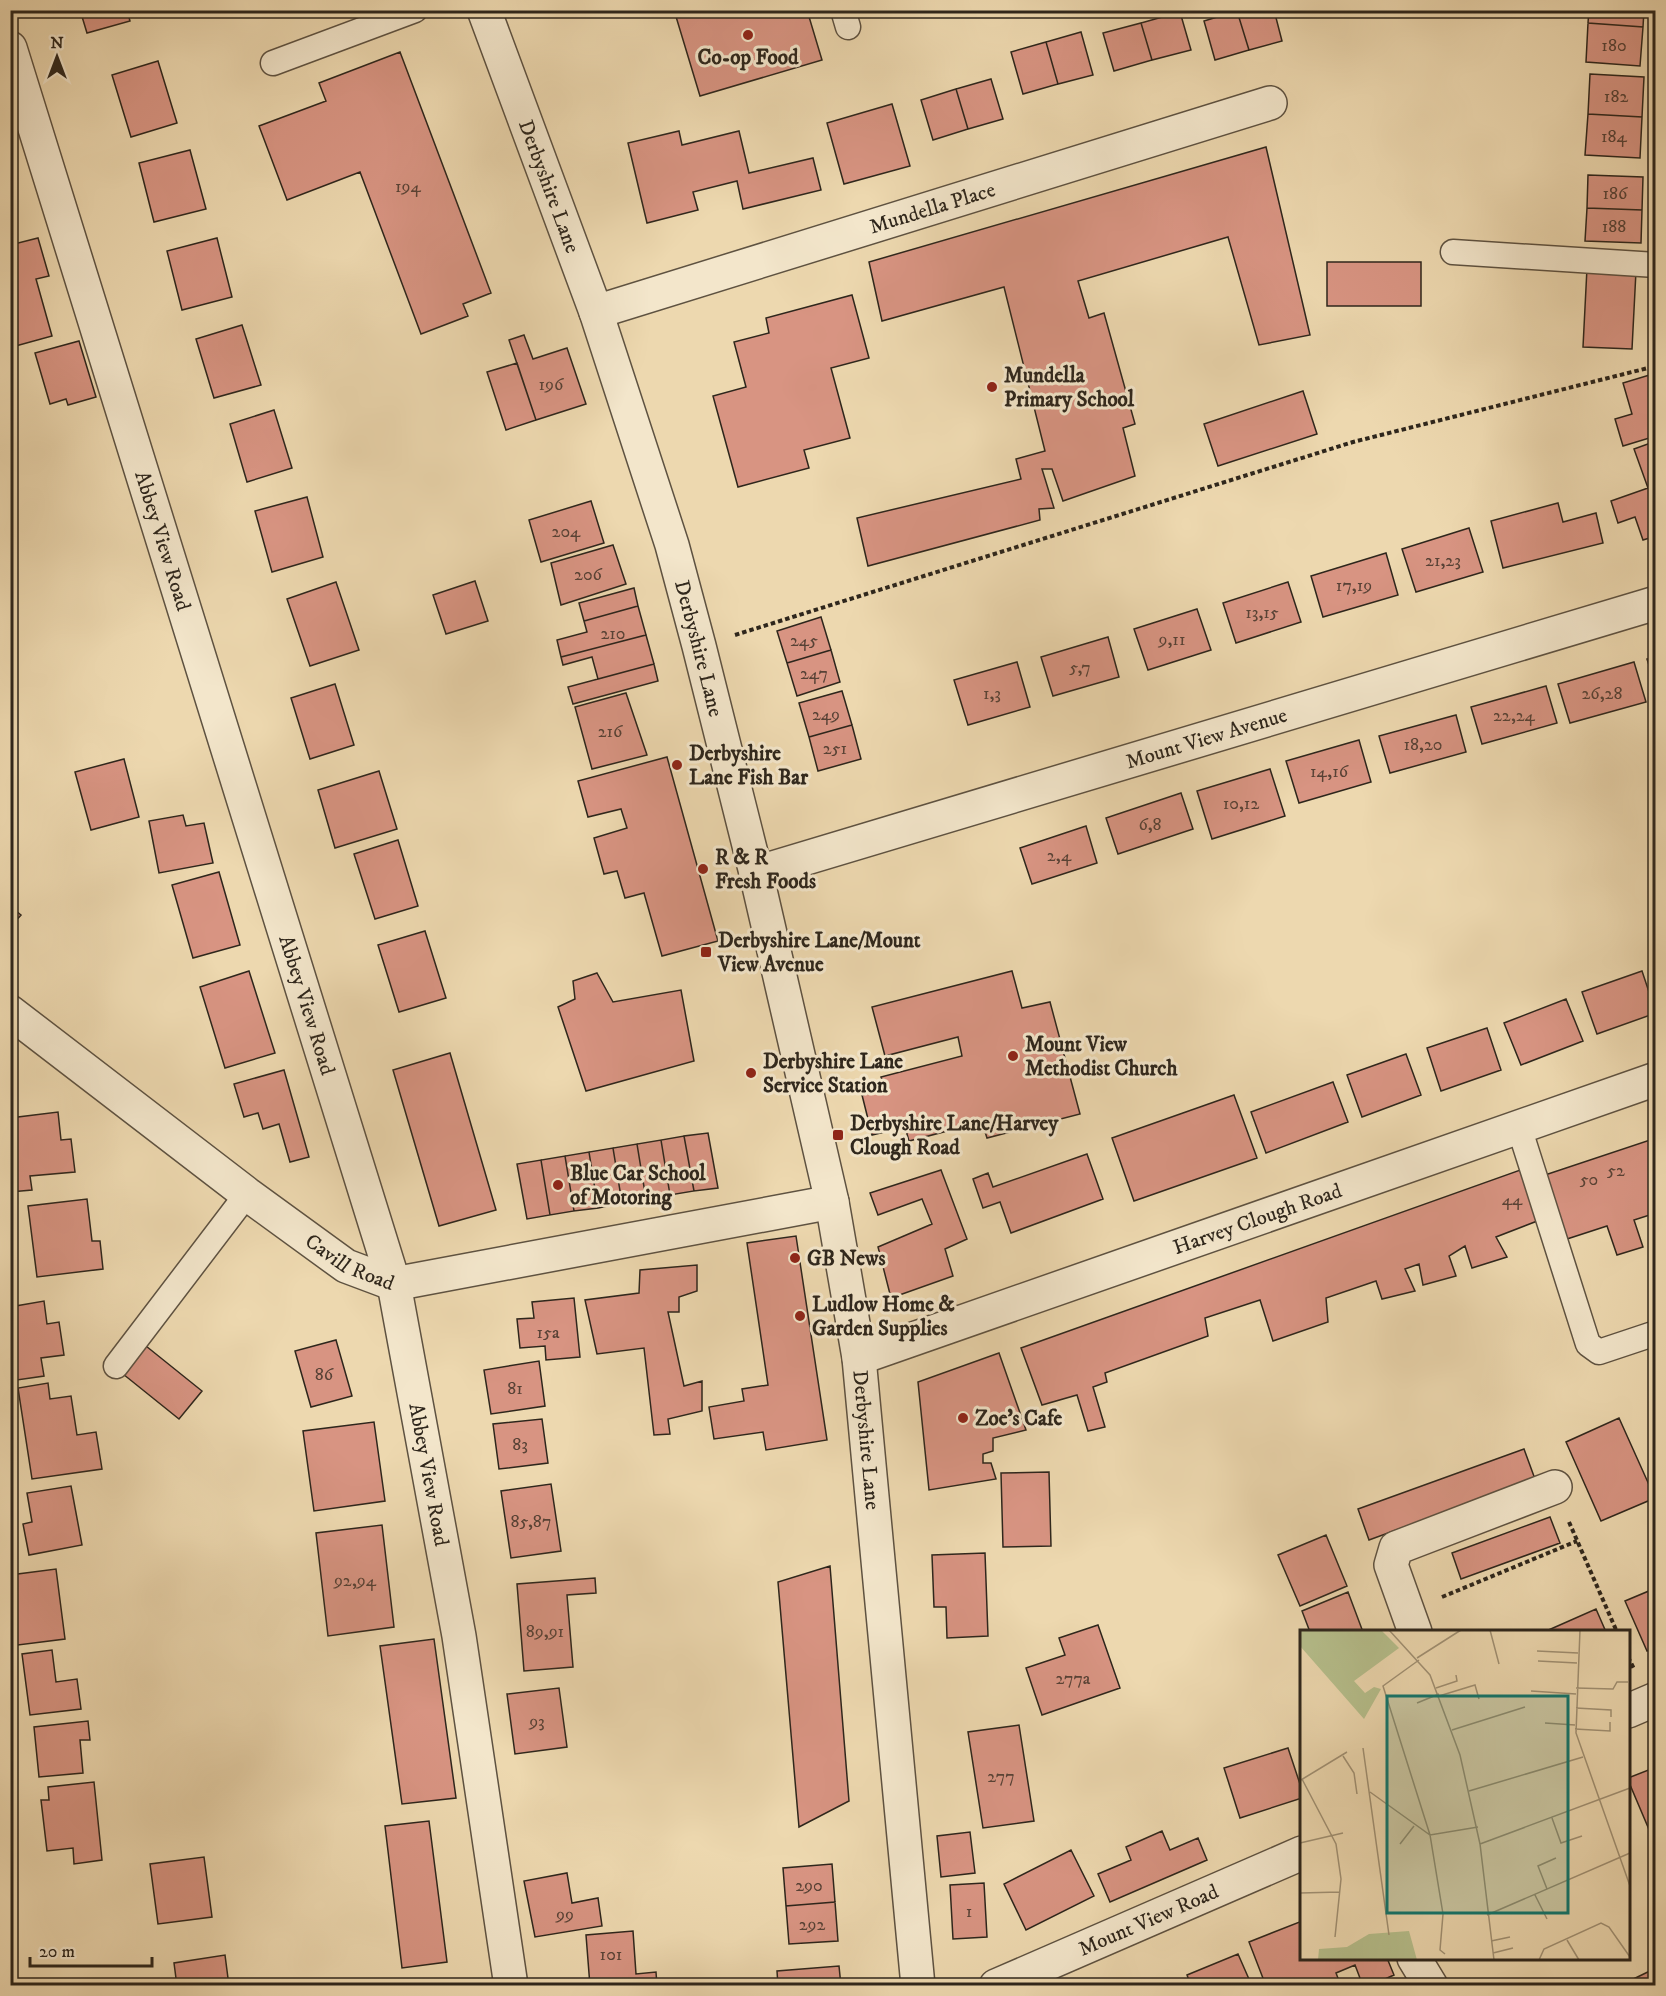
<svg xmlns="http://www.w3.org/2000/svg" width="1666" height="1996" viewBox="0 0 1666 1996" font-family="'IM FELL DW Pica',serif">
  <rect width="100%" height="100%" fill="#edd8af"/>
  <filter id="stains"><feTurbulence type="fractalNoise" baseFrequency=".00333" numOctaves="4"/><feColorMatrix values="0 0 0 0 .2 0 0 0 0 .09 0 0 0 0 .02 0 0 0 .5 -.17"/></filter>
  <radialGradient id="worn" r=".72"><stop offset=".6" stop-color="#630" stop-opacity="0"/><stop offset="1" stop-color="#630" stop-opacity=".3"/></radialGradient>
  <path fill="#d89482" stroke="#2e261c" stroke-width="1.5" d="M80,10H127L130,21L87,33Z
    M674,10H807L822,60L700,96Z
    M1274,10L1282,41L1249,50L1237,11Z
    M1589,10H1644L1643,27L1588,23Z
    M1237,11L1249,50L1215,60L1204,21Z
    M1180,12L1191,50L1152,60L1141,23Z
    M1141,23L1152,60L1114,71L1103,33Z
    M1588,23L1643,27L1640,66L1586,62Z
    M1081,32L1093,75L1058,84L1046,42Z
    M1046,42L1058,84L1023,94L1011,52Z
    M400,52L491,293L463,304L468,316L421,334L360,172L287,200L259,126L326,101L319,83Z
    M158,61L177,123L131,137L112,75Z
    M1590,74L1644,77L1642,117L1588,114Z
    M991,79L1003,119L968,129L956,89Z
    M956,89L968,129L933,140L921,100Z
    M892,104L910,166L844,184L827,123Z
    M1588,114L1642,117L1640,158L1585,155Z
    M679,131L682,145L739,131L749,173L813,158L821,190L743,209L737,181L693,192L698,210L647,223L628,143Z
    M1266,147L1310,335L1259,345L1228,237L1078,281L1089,318L1104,313L1135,424L1123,428L1135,476L1063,501L1052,469H1042L1054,508L1039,509L1040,520L868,566L857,518L1021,479L1016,459L1045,451L1004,287L882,321L869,262Z
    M190,150L206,209L154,222L139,163Z
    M1588,175L1643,177L1642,210L1587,208Z
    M1587,208L1642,210L1641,243L1585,241Z
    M38,238L49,276L36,279L52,336L12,347L10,245Z
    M217,238L232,297L182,310L167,251Z
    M1327,262H1421V306H1327Z
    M1587,268L1636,271L1632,349L1583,347Z
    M852,295L869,358L831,368L850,438L804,450L809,468L738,487L713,396L746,387L734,342L769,333L766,318Z
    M242,325L261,385L214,398L196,339Z
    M524,335L533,359L567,348L586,404L536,420L509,340Z
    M79,341L96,397L68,405L66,399L50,404L35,353Z
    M517,363L536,420L506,430L487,372Z
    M1656,373V436L1623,446L1615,419L1632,414L1623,383Z
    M1303,391L1317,434L1218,466L1204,424Z
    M274,410L292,468L247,482L230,424Z
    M1656,441V536L1643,540L1635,517L1618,523L1611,501L1648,488L1634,449Z
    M307,497L323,557L272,572L255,511Z
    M591,501L604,543L541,562L529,520Z
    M1558,503L1563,522L1596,513L1603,543L1503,568L1491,521Z
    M1469,528L1483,572L1416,592L1402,549Z
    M613,545L626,584L561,605L551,563Z
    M1386,553L1398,595L1323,617L1311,576Z
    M475,581L488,621L446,634L433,595Z
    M336,582L359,650L310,666L287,599Z
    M1288,582L1301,622L1236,643L1223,603Z
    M634,588L638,606L584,621L579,603Z
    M638,606L646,635L561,657L557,640L587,632L584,621Z
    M1197,609L1211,650L1148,670L1134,629Z
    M821,617L831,650L787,663L777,631Z
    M646,635L654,664L598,679L592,657L563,665L561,657Z
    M1108,637L1119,677L1053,696L1041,657Z
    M831,650L840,682L797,696L787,663Z
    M1656,657V687L1647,659Z
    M1017,662L1030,707L968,725L954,680Z
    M1634,662L1646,702L1570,723L1558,684Z
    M654,664L658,681L573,704L568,687Z
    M335,684L354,745L310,759L291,698Z
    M1546,686L1557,723L1482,744L1471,707Z
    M842,691L852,725L809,737L799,703Z
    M626,693L647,755L592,769L575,707Z
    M1456,715L1466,752L1390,773L1379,736Z
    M852,725L861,759L818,771L809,737Z
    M1359,740L1371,782L1299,803L1286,761Z
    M667,757L718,941L662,956L644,893L625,898L617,871L604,874L594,838L627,828L621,809L588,817L578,781Z
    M124,759L139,817L91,830L75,772Z
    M1270,769L1285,816L1212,839L1197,791Z
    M379,771L397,829L335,848L318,790Z
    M1181,793L1193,829L1118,854L1106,818Z
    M183,815L186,826L204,823L213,863L159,873L149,821Z
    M1086,826L1097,863L1032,884L1020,848Z
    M398,840L418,906L375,919L354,854Z
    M219,872L240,945L193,958L172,885Z
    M10,906L21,915L10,927Z
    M425,931L446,998L399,1012L378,945Z
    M1656,962V982L1649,964Z
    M249,971L275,1053L225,1068L200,987Z
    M1012,971L1022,1008L1050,1002L1080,1114L987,1138L982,1122L909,1141L905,1127L872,1135L862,1095L885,1089L881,1077L962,1056L958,1037L885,1056L872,1007Z
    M1642,971L1656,1013L1597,1034L1582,992Z
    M597,973L613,1002L681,990L694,1061L586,1091L558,1007L575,999L573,981Z
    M1566,999L1583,1041L1521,1065L1504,1023Z
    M1487,1028L1501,1070L1441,1091L1427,1048Z
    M450,1053L496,1210L439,1226L393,1070Z
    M1406,1054L1421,1095L1362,1117L1347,1075Z
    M284,1070L309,1157L290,1162L279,1124L263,1129L258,1113L244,1117L234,1084Z
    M1333,1082L1348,1122L1266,1153L1251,1112Z
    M1234,1095L1257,1158L1134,1201L1112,1138Z
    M58,1112L61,1140L71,1139L75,1172L30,1176L32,1190L10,1192V1118Z
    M708,1133L718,1188L694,1191L684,1136Z
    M684,1136L694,1191L670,1195L661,1140Z
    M1656,1138V1213L1634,1220L1643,1247L1617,1255L1607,1226L1567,1239L1545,1175Z
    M661,1140L670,1195L646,1199L637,1144Z
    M637,1144L646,1199L622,1203L613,1148Z
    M613,1148L622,1203L598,1208L589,1152Z
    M589,1152L598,1208L574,1211L565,1156Z
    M1087,1154L1103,1199L1011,1233L1000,1202L983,1208L973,1179L988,1173L993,1187Z
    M565,1156L574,1211L550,1215L541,1160Z
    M541,1160L550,1215L527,1219L517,1164Z
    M1526,1168L1545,1218L1496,1237L1507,1257L1472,1268L1465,1246L1449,1256L1456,1276L1423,1285L1419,1264L1405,1269L1415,1291L1382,1299L1376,1281L1326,1298L1328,1322L1273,1341L1260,1300L1205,1318L1208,1336L1105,1373L1107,1382L1093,1387L1105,1427L1088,1431L1077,1395L1042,1405L1021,1348Z
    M941,1170L967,1239L945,1249L953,1276L891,1298L878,1247L932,1224L922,1199L878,1215L870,1193Z
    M87,1199L92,1241H100L103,1269L37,1277L28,1206Z
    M796,1236L827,1440L766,1450L763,1432L714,1439L709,1407L744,1401L742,1389L768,1385L747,1243Z
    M697,1265V1291L679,1297V1312H668L684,1386L702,1381V1411L668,1419L670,1434L654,1435L644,1348L597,1354L585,1300L639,1293L640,1270Z
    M574,1298L580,1357L546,1360L545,1346L520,1348L517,1319L534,1318L532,1302Z
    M44,1301L47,1324L59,1322L64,1355L41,1358L44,1376L10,1381V1307Z
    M336,1340L352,1396L311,1407L295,1351Z
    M141,1342L202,1391L179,1419L118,1370Z
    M999,1353L1026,1430L993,1438V1451L983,1454V1463H991L996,1479L929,1490L918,1382Z
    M539,1361L545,1406L491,1414L484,1370Z
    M48,1383L50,1399L71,1396L77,1435L96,1432L102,1469L32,1479L18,1388Z
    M1619,1418L1655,1498L1601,1521L1566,1442Z
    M542,1419L548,1463L499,1469L493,1424Z
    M374,1422L385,1501L314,1511L303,1431Z
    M1524,1449L1535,1479L1369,1540L1358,1509Z
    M1049,1472L1051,1546L1003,1547L1001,1473Z
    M551,1484L561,1551L511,1558L501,1491Z
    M71,1486L82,1545L29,1555L23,1524L32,1522L27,1493Z
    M1550,1517L1560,1543L1461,1579L1452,1553Z
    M382,1525L394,1627L328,1636L316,1533Z
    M1326,1535L1347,1586L1300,1606L1278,1555Z
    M985,1553L988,1636L947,1638L946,1607H934L932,1555Z
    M830,1566L849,1801L799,1827L778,1582Z
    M56,1569L65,1639L10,1646V1575Z
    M595,1578L596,1593L567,1595L573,1667L524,1671L517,1584Z
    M1656,1588V1647L1647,1651L1625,1601Z
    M1348,1592L1363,1632H1310L1302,1611Z
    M1596,1609L1606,1632H1544Z
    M1098,1625L1120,1688L1042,1715L1026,1668L1065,1655L1059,1638Z
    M434,1639L456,1798L402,1804L380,1646Z
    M52,1650L56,1682L77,1679L81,1709L30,1715L22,1654Z
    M559,1688L567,1747L515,1754L507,1694Z
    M88,1721L90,1740H80L83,1773L39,1777L34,1727Z
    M1019,1725L1034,1821L983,1828L968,1732Z
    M1288,1748L1302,1790V1798L1240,1818L1224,1768Z
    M1656,1767V1846L1628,1780V1778Z
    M94,1782L102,1860L74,1864L73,1848L47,1851L41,1800H49L48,1787Z
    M429,1821L447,1962L402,1968L385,1826Z
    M1162,1831L1170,1850L1198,1838L1207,1860L1110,1902L1098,1874L1131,1860L1126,1847Z
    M970,1832L975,1873L941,1877L937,1836Z
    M1071,1850L1094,1896L1026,1930L1004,1884Z
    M204,1857L212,1917L158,1924L150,1864Z
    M832,1864L835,1902L786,1906L783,1868Z
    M567,1873L572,1903L598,1898L602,1926L535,1937L524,1881Z
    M984,1883L987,1937L953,1939L950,1885Z
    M835,1902L838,1941L789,1944L786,1906Z
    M1302,1921V1958H1387L1394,1975L1369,1986H1363L1355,1965L1336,1973L1341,1986H1266L1249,1942Z
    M633,1931L636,1974L656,1972L657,1986H590L586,1935Z
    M1238,1954L1252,1986H1191L1187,1975Z
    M225,1955L229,1986H177L174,1963Z
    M839,1966L841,1986H778L777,1971Z
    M1656,1968V1986L1621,1985Z"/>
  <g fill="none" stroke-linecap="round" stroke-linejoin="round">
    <g stroke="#5e5241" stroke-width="27">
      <path id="service" d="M843,10L848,27
        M273,63L415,10
        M1453,252L1656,265
        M1519,1127L1588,1344L1599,1352L1656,1333
        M116,1366L247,1194"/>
    </g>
    <g stroke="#5e5241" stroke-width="36">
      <g id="minor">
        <path id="s1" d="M10,48L394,1284L459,1636L511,1986"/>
        <path id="s2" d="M596,312L1270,103"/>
        <path id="s3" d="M756,873L1656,603"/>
        <path id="s4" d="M10,1012L247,1194L346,1266L394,1284L832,1202"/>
        <path id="s5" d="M859,1358L1656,1079"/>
        <path d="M1415,1632L1391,1565L1396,1548L1555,1487"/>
        <path d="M1628,1711L1656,1699"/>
        <path d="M1414,1958L1431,1986"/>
        <path id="s6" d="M996,1986L1302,1853"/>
      </g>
    </g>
    <g stroke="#5e5241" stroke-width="36">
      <g id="tertiary">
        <path id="s7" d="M484,10L596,312L672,545L699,646L756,873L832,1202L859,1358L918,1986"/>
      </g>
    </g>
    <path stroke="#2e261c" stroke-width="4" stroke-dasharray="4.5 3" stroke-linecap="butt" d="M735,635L1353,442L1656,366
      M1569,1522L1617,1632
      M1442,1597L1577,1541
      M1628,1657L1634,1669"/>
    <use href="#service" stroke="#f3e6cb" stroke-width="24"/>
    <use href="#minor" stroke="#f3e6cb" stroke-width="33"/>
    <use href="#tertiary" stroke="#f3e6cb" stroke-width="33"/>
  </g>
  <g fill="#8f2418" stroke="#f3e6cb" stroke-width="2">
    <circle cx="748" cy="35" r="6"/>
    <circle cx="992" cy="387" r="6"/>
    <circle cx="677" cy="765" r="6"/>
    <circle cx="703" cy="869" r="6"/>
    <rect x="700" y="946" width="12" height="12" rx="3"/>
    <circle cx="1013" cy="1056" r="6"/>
    <circle cx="751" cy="1073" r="6"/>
    <rect x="832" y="1129" width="12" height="12" rx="3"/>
    <circle cx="558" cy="1185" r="6"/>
    <circle cx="795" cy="1258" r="6"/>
    <circle cx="800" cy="1316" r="6"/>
    <circle cx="963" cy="1418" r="6"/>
  </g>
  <g text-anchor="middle" stroke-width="6" stroke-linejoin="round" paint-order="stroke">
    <g font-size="18" fill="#584236">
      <text x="1614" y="51">180</text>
      <text x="1616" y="102">182</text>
      <text x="1614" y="142">184</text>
      <text x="408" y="192">194</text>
      <text x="1615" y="199">186</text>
      <text x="1614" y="232">188</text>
      <text x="551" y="390">196</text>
      <text x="566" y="537">204</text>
      <text x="1443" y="566">21,23</text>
      <text x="588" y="580">206</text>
      <text x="1354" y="591">17,19</text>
      <text x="1262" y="618">13,15</text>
      <text x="613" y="639">210</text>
      <text x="1172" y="645">9,11</text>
      <text x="804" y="646">245</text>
      <text x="1080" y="673">5,7</text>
      <text x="814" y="679">247</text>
      <text x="992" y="699">1,3</text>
      <text x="1602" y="699">26,28</text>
      <text x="826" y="720">249</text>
      <text x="1514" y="721">22,24</text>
      <text x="610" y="737">216</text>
      <text x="1423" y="750">18,20</text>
      <text x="835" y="754">251</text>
      <text x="1329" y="777">14,16</text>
      <text x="1241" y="809">10,12</text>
      <text x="1150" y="830">6,8</text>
      <text x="1059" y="861">2,4</text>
      <text x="1616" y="1176">52</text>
      <text x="1589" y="1185">50</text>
      <text x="1512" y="1205">44</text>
      <text x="548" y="1338">15a</text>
      <text x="324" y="1380">86</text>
      <text x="515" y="1394">81</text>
      <text x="520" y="1450">83</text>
      <text x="531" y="1527">85,87</text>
      <text x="355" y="1586">92,94</text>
      <text x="545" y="1637">89,91</text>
      <text x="1073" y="1684">277a</text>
      <text x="537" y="1727">93</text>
      <text x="1001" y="1782">277</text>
      <text x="809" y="1891">290</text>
      <text x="969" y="1917">1</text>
      <text x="565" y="1920">99</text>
      <text x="812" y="1930">292</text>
      <text x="611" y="1960">101</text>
    </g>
    <g font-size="21" font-weight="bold" fill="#2e261c" stroke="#f3e6cb" text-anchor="start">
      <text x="748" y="64" text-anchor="middle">Co-op Food</text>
      <text x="1004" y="382">Mundella<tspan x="1004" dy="24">Primary School</tspan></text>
      <text x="689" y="760">Derbyshire<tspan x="689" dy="24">Lane Fish Bar</tspan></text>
      <text x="715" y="864">R &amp; R<tspan x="715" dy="24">Fresh Foods</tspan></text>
      <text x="718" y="947">Derbyshire Lane/Mount<tspan x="718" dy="24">View Avenue</tspan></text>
      <text x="1025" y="1051">Mount View<tspan x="1025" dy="24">Methodist Church</tspan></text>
      <text x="763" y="1068">Derbyshire Lane<tspan x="763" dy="24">Service Station</tspan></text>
      <text x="850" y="1130">Derbyshire Lane/Harvey<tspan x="850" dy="24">Clough Road</tspan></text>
      <text x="570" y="1180">Blue Car School<tspan x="570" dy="24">of Motoring</tspan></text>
      <text x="807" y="1265">GB News</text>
      <text x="812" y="1311">Ludlow Home &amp;<tspan x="812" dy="24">Garden Supplies</tspan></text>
      <text x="975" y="1425">Zoe's Cafe</text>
    </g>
    <g font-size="21" fill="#2e261c" stroke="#f3e6cb">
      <text dy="7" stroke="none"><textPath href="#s7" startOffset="188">Derbyshire Lane</textPath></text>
      <text dy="7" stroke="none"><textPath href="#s2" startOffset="352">Mundella Place</textPath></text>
      <text dy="7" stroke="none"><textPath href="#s1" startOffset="516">Abbey View Road</textPath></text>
      <text dy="7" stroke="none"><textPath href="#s7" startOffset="674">Derbyshire Lane</textPath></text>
      <text dy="7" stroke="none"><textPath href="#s3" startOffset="470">Mount View Avenue</textPath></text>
      <text dy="7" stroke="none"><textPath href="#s1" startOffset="1002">Abbey View Road</textPath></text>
      <text dy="7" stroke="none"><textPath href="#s5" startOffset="422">Harvey Clough Road</textPath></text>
      <text dy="7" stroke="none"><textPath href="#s4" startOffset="423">Cavill Road</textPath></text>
      <text dy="7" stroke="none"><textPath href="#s7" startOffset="1484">Derbyshire Lane</textPath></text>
      <text dy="7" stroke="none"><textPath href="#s1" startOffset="1488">Abbey View Road</textPath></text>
      <text dy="7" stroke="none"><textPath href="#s6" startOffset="166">Mount View Road</textPath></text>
    </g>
  </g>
  <g transform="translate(1300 1630)">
    <rect width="330" height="330" fill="#edd8af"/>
    <path d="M0,0H81L99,18L54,51L65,63L74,57L81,59L64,89L0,16ZM109,301L117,330H18L19,319L47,317L69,304Z" fill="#b6bf8c"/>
    <path fill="none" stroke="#a19174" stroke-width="1.5" d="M89,0L130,45L160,125L180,214L194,330M190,0L199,34M280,0L276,103L330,256M237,21L278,23M117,28L161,0M119,30L83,56L130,205L143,284L140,320L145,324M238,31L277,33M136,58L157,51L156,45M276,58L313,59L317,52H328M231,61L276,64M139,66L175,55L179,69M117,73L139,64M276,78L311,80V87M245,93L275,95M275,99L310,101V92M152,100L225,77M63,118L89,305M43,126L54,143L57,164M2,149L36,214L41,249L35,307M1,150L47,122M169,161L283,127M70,162L130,205L178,197M252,188L261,213L282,206M0,213L43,203M100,214L114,196M180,214L330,158M247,259L238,236L256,228M0,263L40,262M235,265L247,289M187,285L330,223M267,310L279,330M191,311L210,307M193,323L213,318M239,330L244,319L301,293L309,297L330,327"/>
    <path fill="#0f766e" fill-opacity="0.15" stroke="#0f766e" stroke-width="3" d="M87,66H268V283H87Z"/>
    <rect width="330" height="330" fill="none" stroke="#2e261c" stroke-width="3"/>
  </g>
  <rect width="1666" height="1996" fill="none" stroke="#edd8af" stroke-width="36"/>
  <rect x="12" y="12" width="1642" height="1972" fill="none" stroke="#2e261c" stroke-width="3"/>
  <rect x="18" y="18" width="1630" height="1960" fill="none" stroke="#2e261c" stroke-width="1.5"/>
  <g transform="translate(57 57)" stroke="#f3e6cb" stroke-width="4.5" paint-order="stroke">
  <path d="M0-4.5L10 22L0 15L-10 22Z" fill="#2e261c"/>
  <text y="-9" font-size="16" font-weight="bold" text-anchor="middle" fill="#2e261c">N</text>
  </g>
  <path d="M30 1957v9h122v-9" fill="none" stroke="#2e261c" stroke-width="3"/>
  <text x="39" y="1957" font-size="18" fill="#2e261c" stroke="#f3e6cb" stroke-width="4.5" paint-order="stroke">20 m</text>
  <rect width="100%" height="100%" filter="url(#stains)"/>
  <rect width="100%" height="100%" fill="url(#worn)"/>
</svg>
